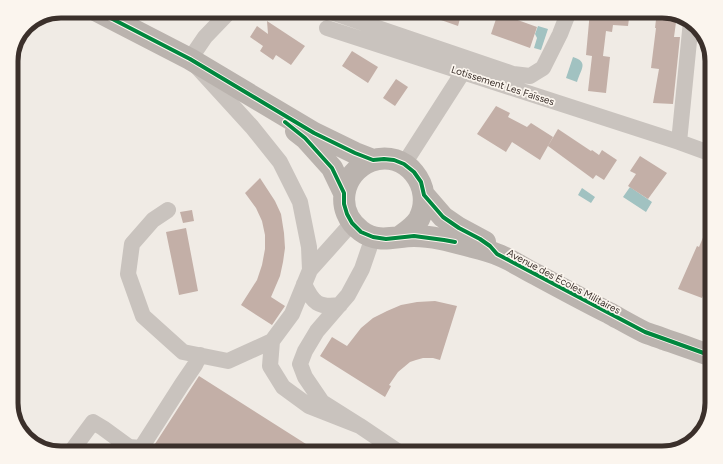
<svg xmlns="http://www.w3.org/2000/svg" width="723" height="464" viewBox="0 0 723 464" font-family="Figtree,sans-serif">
  <rect width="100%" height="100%" fill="#f0ebe5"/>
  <path fill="#a1c2c1" d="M538,26L548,29L541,50L534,48L537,38L535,34Z
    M573,57C589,62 581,69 577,82L566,78Z
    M630,187L652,202L646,212L623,197Z
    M582,188L595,197L591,203L578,195Z"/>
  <path fill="#c3afa7" d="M445,11H462L458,26L441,20Z
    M590,11H630L628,26L613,25L612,32L606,31L603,56L610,57L606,93L588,91L592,56L586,55Z
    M657,11H662L677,15L674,37H680L673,104L653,103L659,69L651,68L656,28H655Z
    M498,13L537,27L530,48L491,34Z
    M267,21L305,46L291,65L276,55L273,60L260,51L263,46L250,37L257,26L268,34Z
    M352,51L378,67L368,83L342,66Z
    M396,79L408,87L395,106L383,98Z
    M496,106L510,113L508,117L527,127L531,123L553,137L540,160L512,142L506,152L477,134Z
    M558,129L591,151L592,150L599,155L602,150L617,160L604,180L596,175L593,179L548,146Z
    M640,156L667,173L648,199L628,186L636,174L630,171Z
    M260,178L275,201L281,214L284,233L285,248L283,262L280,276L271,297L285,306L272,325L241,305L257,280L262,265L265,249V235L262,221L256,208L245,193Z
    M192,210L194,221L183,223L180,212Z
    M712,216V286L708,285L702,298L678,289L697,246L699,247Z
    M186,228L198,291L179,295L166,232Z
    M435,301L457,306L440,360L433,358H423L416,360L410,362L398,372L389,385L391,386L385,397L320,356L332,337L347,346L361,328L373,318L387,311L401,305L417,302Z
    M199,376L306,444L301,453H162L153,447Z"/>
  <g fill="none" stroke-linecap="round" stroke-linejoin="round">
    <path stroke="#c9c3be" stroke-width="16" d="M230,11L205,37L190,59L252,127L280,162L300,202L309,247L310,270
      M328,11L513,74L530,76L543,68L560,34L569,11
      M327,28L679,142L712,154
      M679,142L691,21
      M404,164L463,72
      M168,210L153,220L132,244L128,274L143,316L183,352L228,361L272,341L292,314L310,270L352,223
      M304,284C313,303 318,308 340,305
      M272,341L270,366L283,387L309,406L360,426L400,453
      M360,426L322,402L305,377L300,364L305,351L317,331L348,295L362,269L373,237
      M70,453L93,422L103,428L129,447L141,448L182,384L195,365L200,355"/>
    <path stroke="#bab3ae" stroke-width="22" d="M97,11L190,59L314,133L355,153L373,160
      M296,131L305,138L332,168L344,193
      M424,195L443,217L459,228L485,242
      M399,237C406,232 414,227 419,219C436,187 405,148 371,161C341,173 334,211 361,231C378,244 395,236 414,236C434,236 454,242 473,247C481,249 489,251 496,254C509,258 524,269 537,275C561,288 585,301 609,313C620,319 632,326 644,332C651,335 659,337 666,340C682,345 697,351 712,356"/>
    <g stroke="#fbf5ee" stroke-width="6">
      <path id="cycleway" d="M97,11L190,59L314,133L355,153L373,160L384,159L394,160L404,164L414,172L421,182L424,195L443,217L459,228L480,239L490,246L497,254L645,332L712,356
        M285,122L305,138L332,168L344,193V204L347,214L352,223L361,232L373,237L386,239L414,236L444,240L455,242"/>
    </g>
    <use href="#cycleway" stroke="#00873e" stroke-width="4"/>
  </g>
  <g text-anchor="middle" stroke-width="3.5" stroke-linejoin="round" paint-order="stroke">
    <g font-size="10" fill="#3b302b" stroke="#fbf5ee">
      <text transform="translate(503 85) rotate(18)" y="4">Lotissement Les Faïsses</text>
      <text transform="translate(564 281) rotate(28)" y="4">Avenue des Écoles Militaires</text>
    </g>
  </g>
  <path d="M0 0H723V464H0ZM61 18H662A43 43 0 0 1 705 61V403A43 43 0 0 1 662 446H61A43 43 0 0 1 18 403V61A43 43 0 0 1 61 18Z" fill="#fbf5ee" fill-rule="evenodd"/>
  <path fill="none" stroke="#3b302b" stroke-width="5" d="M61 18H662A43 43 0 0 1 705 61V403A43 43 0 0 1 662 446H61A43 43 0 0 1 18 403V61A43 43 0 0 1 61 18Z"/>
</svg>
